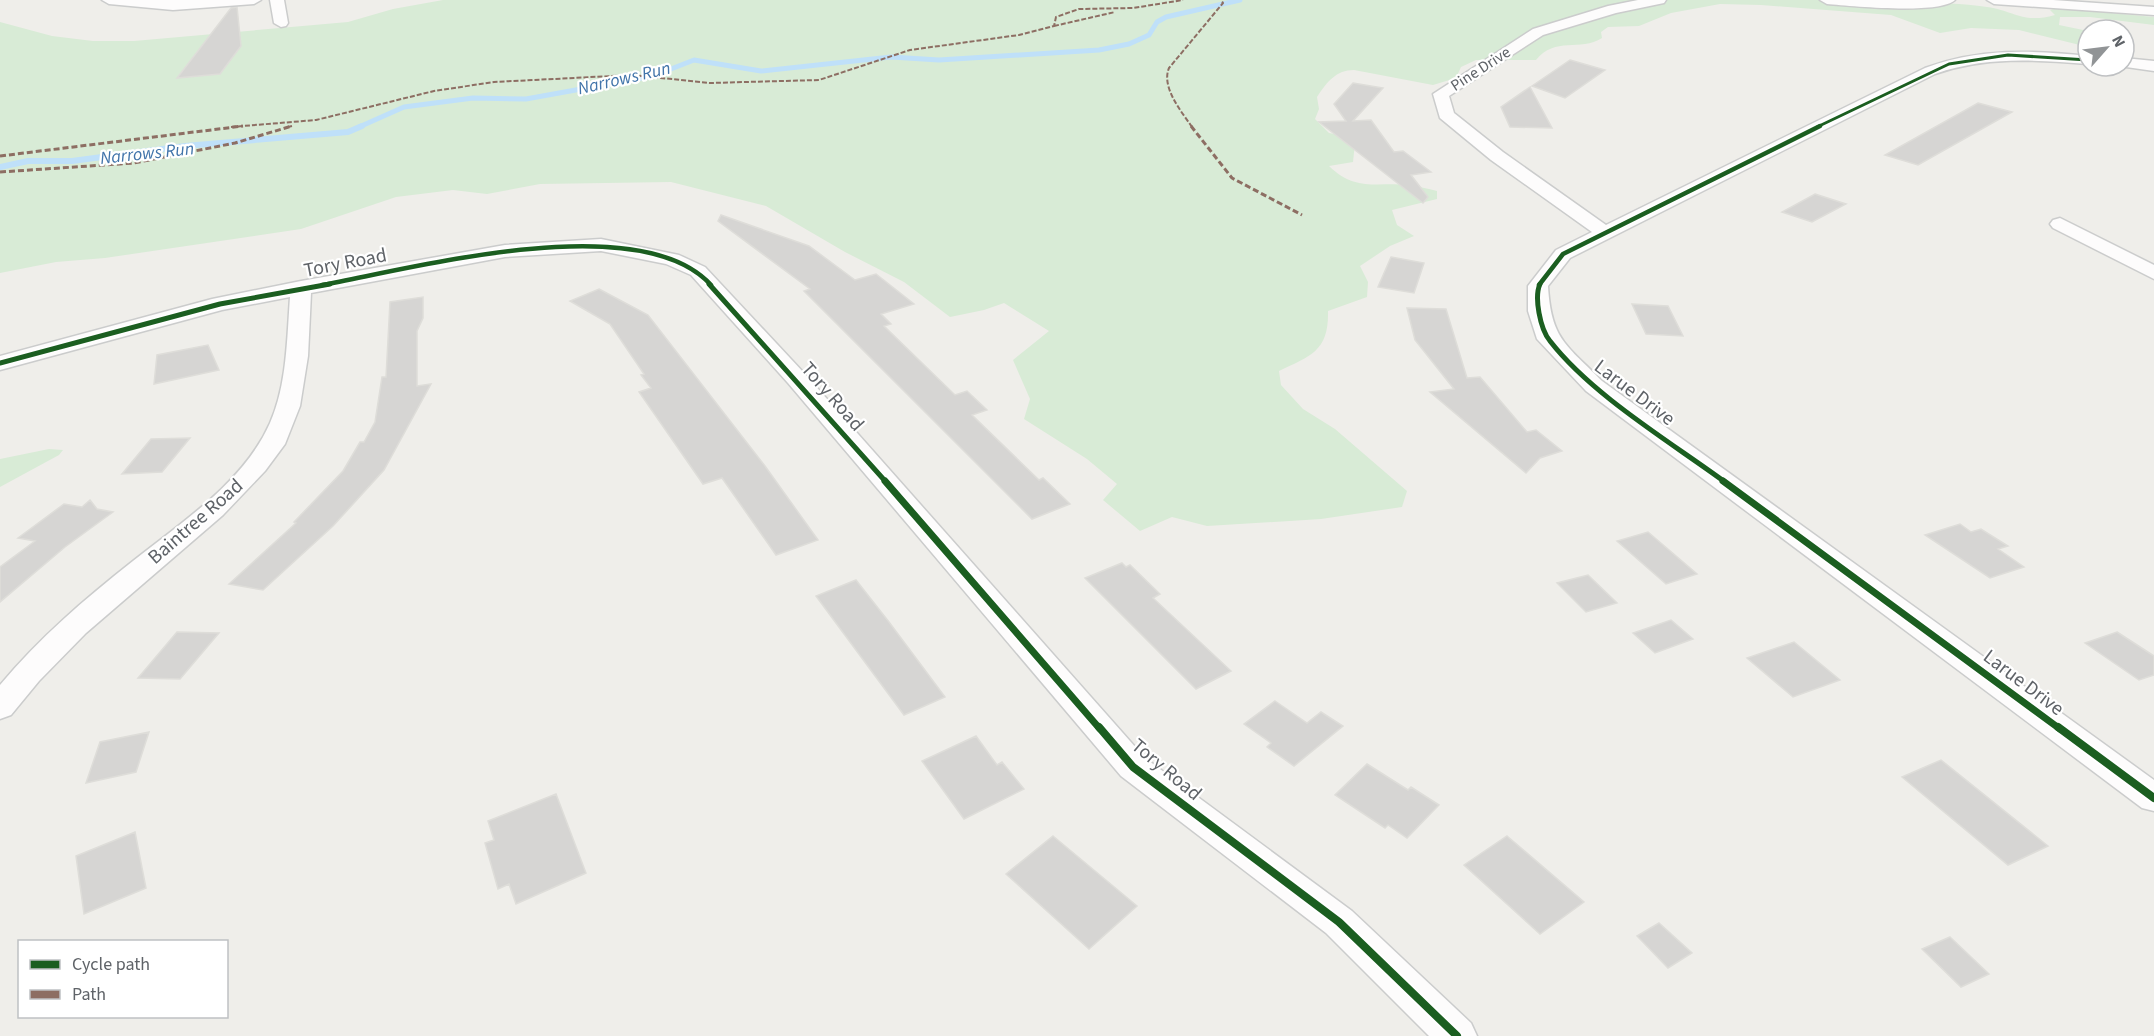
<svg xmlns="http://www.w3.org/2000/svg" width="2154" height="1036" viewBox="0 0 2154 1036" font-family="'Source Sans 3',sans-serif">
  <rect width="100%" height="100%" fill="#efeeea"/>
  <path fill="#d8ebd6" d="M443,0H1912C1937,4 1962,3 1987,7C2015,11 2023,24 2055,15L2050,10L2057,8L2154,17V25L2090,17H2060L2059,25L2088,31V47L2019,30L1971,28L1940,33L1891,15L1761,5L1720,4L1671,13L1639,26L1608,27L1601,32L1602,38C1580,52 1555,36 1536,60H1476L1461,67L1456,78L1433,85L1354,70C1336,70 1327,82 1317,97L1319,109L1315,119L1329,133L1345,136L1355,143L1353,162L1329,166C1356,192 1376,182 1409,185C1418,186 1428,189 1437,191V199L1392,210L1397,225L1414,236L1390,246L1360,266L1368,282L1367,297L1328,311C1329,351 1311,356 1279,371L1281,385L1303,409L1335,429L1407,491L1402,507L1321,519L1207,526L1172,517L1140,531L1103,500L1117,484L1087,459L1024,419L1030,399L1013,360L1049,331L1004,303L984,310L950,317L904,282L845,252L766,206L671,182L540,184L487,194L453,190L396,197L301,229L105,258L56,262L0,273V22L52,36L93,41H134L348,22L393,9Z
    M49,449L63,450L59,455L0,487V459Z"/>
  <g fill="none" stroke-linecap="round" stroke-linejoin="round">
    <path stroke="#bfe0f9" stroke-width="5" d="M359,127L404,107L473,98L526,99L653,76L694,60L761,71L891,57L939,60L1099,50L1129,44L1149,35L1157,22L1166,17L1240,0"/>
    <path stroke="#bfe0f9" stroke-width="6" d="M0,167L28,161H72L185,146L348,132L362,126"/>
  </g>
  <path fill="#d6d5d3" stroke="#deddd9" stroke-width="1.5" d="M237,7L241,46L220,74L177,78L231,8Z
    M1570,60L1605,70L1565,98L1532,86Z
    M1353,83L1383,88L1353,121L1371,120L1394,152L1403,151L1431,172L1411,175L1428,197L1423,203L1319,122L1346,121L1334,104Z
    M1530,87L1552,128L1510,127L1501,107Z
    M1978,103L2012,112L1918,165L1885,155Z
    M1815,194L1846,204L1812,222L1782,212Z
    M721,215L809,246L855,280L876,274L914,304L881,314L891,324L884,326L955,395L967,391L987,410L972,415L1039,480L1043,478L1070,504L1032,519L804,291L810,289L718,221Z
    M1391,257L1424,263L1414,293L1378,287Z
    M599,289L648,315L765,466L818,540L776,555L722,478L703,484L639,392L651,388L641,375L644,374L610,324L570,301Z
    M423,297V318L417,331V386L431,384L384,470L333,526L263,590L229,584L296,523L294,522L343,471L360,442H364L375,422L382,377H386L390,302Z
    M1632,304L1668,306L1683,336L1646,334Z
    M1407,308L1446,309L1467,378L1480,377L1527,432L1536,430L1562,451L1540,458L1526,473L1430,392L1454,389L1415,340Z
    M208,345L219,370L154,384L157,355Z
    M190,438L162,472L122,474L151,439Z
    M90,500L97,509L113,512L65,547L0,602V567L35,541L18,538L64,504L82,507Z
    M1960,524L1971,532L1981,529L2008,546L1998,549L2024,567L1990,578L1925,535Z
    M1648,532L1697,574L1666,584L1617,541Z
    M1122,563L1126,567L1130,565L1160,594L1153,598L1231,671L1196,689L1085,578Z
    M1588,575L1617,603L1586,612L1557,583Z
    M856,580L889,622L945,697L904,715L816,596Z
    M1671,620L1693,639L1655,653L1633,633Z
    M177,632L219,633L180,679L138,678Z
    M2117,632L2154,656V675L2139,680L2085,643Z
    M1794,642L1840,680L1793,697L1747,658Z
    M1275,701L1307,723L1321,712L1343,726L1294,766L1267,747L1271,743L1244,724Z
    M149,732L136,772L86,783L100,742Z
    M976,736L997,765L1002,762L1024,789L964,819L922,761Z
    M1941,760L2048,846L2008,865L1902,777Z
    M1367,764L1408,790L1411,787L1439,805L1407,838L1388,825L1385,828L1335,795Z
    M556,794L586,873L516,904L509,884L498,889L485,843L494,840L488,821Z
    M135,832L146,888L84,914L76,856Z
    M1053,836L1137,906L1089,949L1006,874Z
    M1507,836L1584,902L1540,934L1464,865Z
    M1659,923L1692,953L1668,968L1637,936Z
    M1950,937L1989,974L1961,987L1922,949Z"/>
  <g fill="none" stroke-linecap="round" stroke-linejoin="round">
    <g stroke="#cbcccc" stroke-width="3">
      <path id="street" d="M102,0H261L254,4L173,10L109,4Z
        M270,0H284L288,23L286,26L281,27L274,23Z
        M1638,0H1666L1664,3L1616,13L1543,35L1449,96L1454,113L1503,152L1606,225L1925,68C1979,48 2031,50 2088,56V64C2036,60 1986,56 1935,74L1570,258L1548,286C1551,340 1567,345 1602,381L2154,780V811L2142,808L1586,391L1537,339L1528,311V286L1556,250L1592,232L1491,160L1440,118L1433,94L1533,29L1608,6Z
        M1820,0H1955C1939,15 1851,6 1827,4Z
        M1987,0H2053L2154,7V15L1994,4Z
        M2124,58L2154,61V71L2119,66H2124Z
        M2060,218L2154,265V279L2053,228L2050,224L2053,220Z
        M601,239L679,255L705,267L804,373L1145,758L1352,911L1471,1023L1477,1036H1429L1326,933L1121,776L788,383L691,275L666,264L601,251L505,257L311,293L308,356L300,406L285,444L265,471L223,515L86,633L39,681L11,715L0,719V685C39,638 86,598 133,561C182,522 244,482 270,423C287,385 287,338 290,297L222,310L0,370V356L212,299L301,281L505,245Z"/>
    </g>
    <use href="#street" fill="#fdfcfc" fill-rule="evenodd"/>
    <path stroke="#8d6e63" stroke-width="2" stroke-dasharray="5 2" stroke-linecap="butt" d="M1054,26L1115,12
      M231,127L316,120L434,91L494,82L632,75L710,83L819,80L910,50L1019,35L1054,26L1056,17L1079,9L1133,8L1183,0
      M288,127L292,126
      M1192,127C1181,111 1161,87 1169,68L1223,3L1221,0"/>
    <path stroke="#8d6e63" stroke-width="3" stroke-dasharray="6 3" stroke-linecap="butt" d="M1191,126L1232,178L1302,215
      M0,156L243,126
      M0,172L134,163L235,143L292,126"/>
    <g stroke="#fff" stroke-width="5">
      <path id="cycleway-far4" d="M1817,127L1949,64L2008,55L2088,60"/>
    </g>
    <g stroke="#fff" stroke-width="7">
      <path id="cycleway-far3" d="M322,285C415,268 640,207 711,285
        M1539,285L1563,254L1820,126"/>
    </g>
    <g stroke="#fff" stroke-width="8">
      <path id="cycleway-far2" d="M709,284L886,482
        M1540,284C1534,297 1540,329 1550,341C1592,395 1669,441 1725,482
        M0,363L220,304L330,284"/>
    </g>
    <g stroke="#fff" stroke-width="10">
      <path id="cycleway-far1" d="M885,481L1100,729
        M1723,481L2060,729"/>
    </g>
    <g stroke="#fff" stroke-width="12">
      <path id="cycleway" d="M1099,727L1133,767L1339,922L1457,1036
        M2058,727L2154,798"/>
    </g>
    <use href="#cycleway-far4" stroke="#1b5e20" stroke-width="3"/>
    <use href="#cycleway-far3" stroke="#1b5e20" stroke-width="4.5"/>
    <use href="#cycleway-far2" stroke="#1b5e20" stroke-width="5"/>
    <use href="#cycleway-far1" stroke="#1b5e20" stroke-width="7"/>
    <use href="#cycleway" stroke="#1b5e20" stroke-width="8"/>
  </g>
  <g text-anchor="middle" stroke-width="4.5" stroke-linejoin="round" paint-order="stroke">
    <g font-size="16" fill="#5f6368" stroke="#fff">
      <text transform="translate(1480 68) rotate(-33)" y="6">Pine Drive</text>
    </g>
    <g font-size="18" font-style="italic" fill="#4174aa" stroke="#fff">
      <text transform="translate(624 78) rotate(-13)" y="6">Narrows Run</text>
      <text transform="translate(147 153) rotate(-6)" y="6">Narrows Run</text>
    </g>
    <g font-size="20" fill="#5f6368" stroke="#fff">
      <text transform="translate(345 262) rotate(-11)" y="7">Tory Road</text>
      <text transform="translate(1635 392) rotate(37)" y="7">Larue Drive</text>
      <text transform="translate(833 396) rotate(49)" y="7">Tory Road</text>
      <text transform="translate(195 521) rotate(-41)" y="7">Baintree Road</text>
      <text transform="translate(2024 682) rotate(37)" y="7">Larue Drive</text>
      <text transform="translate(1167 769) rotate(40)" y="7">Tory Road</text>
    </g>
  </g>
  <rect x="18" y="940" width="210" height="78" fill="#ffffff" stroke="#bfc1c3" stroke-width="1.5"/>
  <rect x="30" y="960" width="30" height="9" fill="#1b5e20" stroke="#bfc1c3" stroke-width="1.5"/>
  <text x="72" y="970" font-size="18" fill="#5f6368">Cycle path</text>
  <rect x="30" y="990" width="30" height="9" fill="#8d6e63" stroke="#bfc1c3" stroke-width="1.5"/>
  <text x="72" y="1000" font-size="18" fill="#5f6368">Path</text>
  <g transform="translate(2106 48) rotate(62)"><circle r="28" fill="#ffffff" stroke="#bfc1c3" stroke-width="1.5"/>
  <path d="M0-4.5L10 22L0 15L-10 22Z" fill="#919496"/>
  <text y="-9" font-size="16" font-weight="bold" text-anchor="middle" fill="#5f6368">N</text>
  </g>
</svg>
